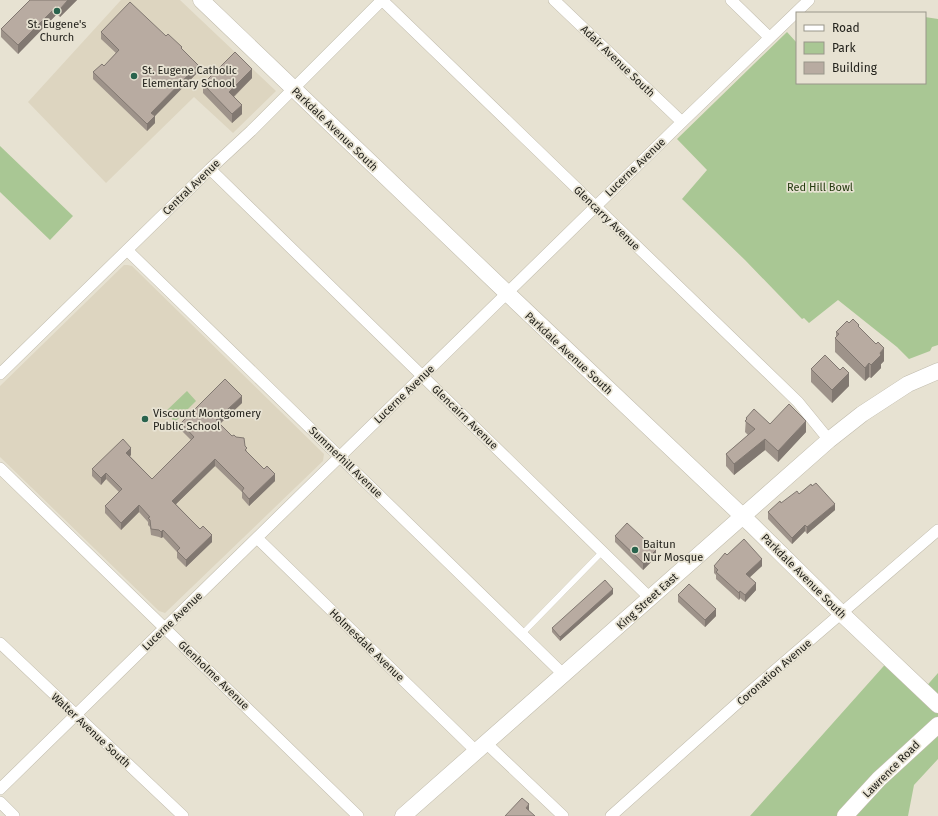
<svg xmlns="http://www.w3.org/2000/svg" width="938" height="816" viewBox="0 0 938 816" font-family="'Fira Sans',sans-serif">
  <rect width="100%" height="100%" fill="#e7e2d2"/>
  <path fill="#ddd5c0" d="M121,0H180L276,91L233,133L194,97L106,183L28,102Z
    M124,265H128L132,266L324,454L323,461L165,613L159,611L0,457V386Z"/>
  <path fill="#a9c794" d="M925,17L938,19V345L932,347L930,351L909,359L897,347L838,300L809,323L804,318L802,319L745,260L682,199L707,170L677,139L787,32L797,43V83H925Z
    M0,146L73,216L50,240L0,192Z
    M187,391L196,401L175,422L165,412Z
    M890,659L923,690L938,673V759L914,785L908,816H750Z"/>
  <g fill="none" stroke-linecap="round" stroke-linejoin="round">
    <g stroke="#c0bbac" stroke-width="6">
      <path id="lane" d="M522,634L603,551"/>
    </g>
    <g stroke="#c0bbac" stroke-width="12">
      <path id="street" d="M382,0L798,402L829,440
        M554,0L682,122
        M731,0L769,37
        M210,169L650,598
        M127,250L564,675
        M0,374L210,169L251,131L382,0
        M0,468L358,816
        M257,538L476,751
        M0,643L183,816
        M486,743L563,816
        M0,789L682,122L809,0
        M0,802L14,816
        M611,816L751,691L938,530"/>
    </g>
    <g stroke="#c0bbac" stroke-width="17">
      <path id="secondary" d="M201,0L507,293L753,526L842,614L938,705
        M403,816L829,440L862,414L908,384L938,371
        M845,816L879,779L938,725"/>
    </g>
    <use href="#lane" stroke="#fff" stroke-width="5.5"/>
    <use href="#street" stroke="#fff" stroke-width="11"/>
    <use href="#secondary" stroke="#fff" stroke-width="16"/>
  </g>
  <path fill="#9e938a" d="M30,0H77L60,17L57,14L18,54L1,37V29Z
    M101,32L166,36L182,50L198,72L155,116V123L147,131L93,79V72L104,66L116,53L101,39Z
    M252,78L234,97L242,114L232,123L203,93V84Z
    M849,323L859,328L884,361L881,364V368L871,378L869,377L865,381L835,352V338L836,337V332Z
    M811,369L849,386L832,403L811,382Z
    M242,403L220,424L232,436L245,446L247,452L275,481L249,506L242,498V492L215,466L176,504L212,542L186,567L177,558V552L163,537L161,538L159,537L151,535L150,527L148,525V522L139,512L121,530L105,513V506L119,492L106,479L101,485L92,476V469L131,455L130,456L152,479L191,440L181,430V423Z
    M746,418L770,424L806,432L778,462L765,450L734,475L726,466V454L748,435L745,432Z
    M799,494L835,510L807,534L805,531L792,544L768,519V512Z
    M615,536L656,557L643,570L615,542Z
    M727,555L762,566L749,577L756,590L745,602L740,598L739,600L716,579V575L714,573V566Z
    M613,594L560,641L552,632V628Z
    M678,595L716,616L705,627L678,602Z"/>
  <path fill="#817871" d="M68,0H77L60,17V9Z
    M57,6V14L18,54V45Z
    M198,65V72L151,120V113Z
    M252,69V78L229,101V92Z
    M242,105V114L232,123V114Z
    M155,116V123L147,131V124Z
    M884,348V361L881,364V368L871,378V365L880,353Z
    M869,363V377L865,381V368Z
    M849,373V386L832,403V390Z
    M242,396V403L216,427V420Z
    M806,421V432L778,462V451Z
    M765,439V450L734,475V464Z
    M131,448V455L126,460V453Z
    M215,459V466L172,508V501Z
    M106,473V479L101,485V478Z
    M275,474V481L249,506V499Z
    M835,504V510L807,534V527Z
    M139,505V512L121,530V523Z
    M805,525V531L792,544V538Z
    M163,530V537L161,538V532Z
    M212,535V542L186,567V560Z
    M656,550V557L643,570V563Z
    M762,559V566L746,581V574Z
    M756,583V590L745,602V595Z
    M613,589V594L560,641V637Z
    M740,591V598L739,600V593Z
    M716,609V616L705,627V620Z
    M529,804V813L526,808Z"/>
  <path fill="#b8aba1" stroke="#817871" d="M30,0H68L60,9L57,6L18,45L1,29Z
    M130,2L166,36L168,34L182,47L181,48L198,65L151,113L155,116L147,124L93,72L102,64L104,66L119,50L101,32Z
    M235,52L252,69L229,92L242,105L232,114L203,84Z
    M853,319L859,325L858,326L876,344L878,342L884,348L880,353L881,355L871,365L869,363L865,368L835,338L839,334L836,332L847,321L849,323Z
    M825,355L840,370L843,367L849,373L832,390L811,369Z
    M225,379L242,396L216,420L232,436L234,435L236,437L244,438L245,446L247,448L245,450L264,469L267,466L275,474L249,499L242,491L244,488L215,459L172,501L200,529L203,526L212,535L186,560L177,551L180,548L163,530L161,532L159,530L151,529L150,520L148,518L150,517L139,505L121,523L105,506L122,489L106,473L101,478L92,469L123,439L131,448L126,453L152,479L194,437L181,423Z
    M789,404L806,421L778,451L765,439L734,464L726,454L755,429L745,421L747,419L746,418L754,409L770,424Z
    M816,483L835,504L807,527L805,525L792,538L768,512L780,501L781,503L797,491L799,494L811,484L812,486Z
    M627,523L656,550L643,563L615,536Z
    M744,539L762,559L746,574L756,583L745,595L740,591L739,593L716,572L718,570L714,566L725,553L727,555Z
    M605,580L613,589L560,637L552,628Z
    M689,584L716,609L705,620L678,595Z
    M522,798L529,804L526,808L535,816H505Z"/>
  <g fill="#29634d" stroke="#e7e2d2" stroke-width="1.5">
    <circle cx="57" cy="11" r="4"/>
    <circle cx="134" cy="76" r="4"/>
    <circle cx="145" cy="419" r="4"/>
    <circle cx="635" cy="550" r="4"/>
  </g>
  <g text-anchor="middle" stroke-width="3.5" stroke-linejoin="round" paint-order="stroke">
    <g font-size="11" fill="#24231d" stroke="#e7e2d2" text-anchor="start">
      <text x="57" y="28" text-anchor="middle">St. Eugene's<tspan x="57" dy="13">Church</tspan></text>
      <text x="142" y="74">St. Eugene Catholic<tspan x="142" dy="13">Elementary School</tspan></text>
      <text x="153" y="417">Viscount Montgomery<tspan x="153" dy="13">Public School</tspan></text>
      <text x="643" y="548">Baitun<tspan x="643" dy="13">Nur Mosque</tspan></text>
    </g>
    <g font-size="11" fill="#24231d" stroke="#e7e2d2">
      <text transform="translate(618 61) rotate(44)" y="4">Adair Avenue South</text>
      <text transform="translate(335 129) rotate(44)" y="4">Parkdale Avenue South</text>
      <text transform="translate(635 167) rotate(-44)" y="4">Lucerne Avenue</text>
      <text transform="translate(191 187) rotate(-44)" y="4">Central Avenue</text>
      <text transform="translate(607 218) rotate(44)" y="4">Glencarry Avenue</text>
      <text transform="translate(569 353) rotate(43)" y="4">Parkdale Avenue South</text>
      <text transform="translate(404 394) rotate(-44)" y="4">Lucerne Avenue</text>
      <text transform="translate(465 417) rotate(44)" y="4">Glencairn Avenue</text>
      <text transform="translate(346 462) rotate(44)" y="4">Summerhill Avenue</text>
      <text transform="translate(804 576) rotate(45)" y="4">Parkdale Avenue South</text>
      <text transform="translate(647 601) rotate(-42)" y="4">King Street East</text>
      <text transform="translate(172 621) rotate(-44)" y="4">Lucerne Avenue</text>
      <text transform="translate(367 645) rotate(44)" y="4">Holmesdale Avenue</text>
      <text transform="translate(774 672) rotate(-41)" y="4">Coronation Avenue</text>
      <text transform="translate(214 675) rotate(44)" y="4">Glenholme Avenue</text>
      <text transform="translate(91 730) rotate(43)" y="4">Walter Avenue South</text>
      <text transform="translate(891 769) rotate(-45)" y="4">Lawrence Road</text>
    </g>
    <g font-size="11" fill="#243a0f" stroke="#e7e2d2">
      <text x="820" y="191">Red Hill Bowl</text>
    </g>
  </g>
  <rect x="796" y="12" width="130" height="72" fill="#e7e2d2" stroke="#99968a"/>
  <rect x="804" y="25" width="20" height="6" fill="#ffffff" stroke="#99968a"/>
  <text x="832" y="32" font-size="12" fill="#24231d">Road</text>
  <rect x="804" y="42" width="20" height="12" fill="#a9c794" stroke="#99968a"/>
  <text x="832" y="52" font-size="12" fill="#24231d">Park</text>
  <rect x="804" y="62" width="20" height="12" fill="#b8aba1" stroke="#99968a"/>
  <text x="832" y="72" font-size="12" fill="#24231d">Building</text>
</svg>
